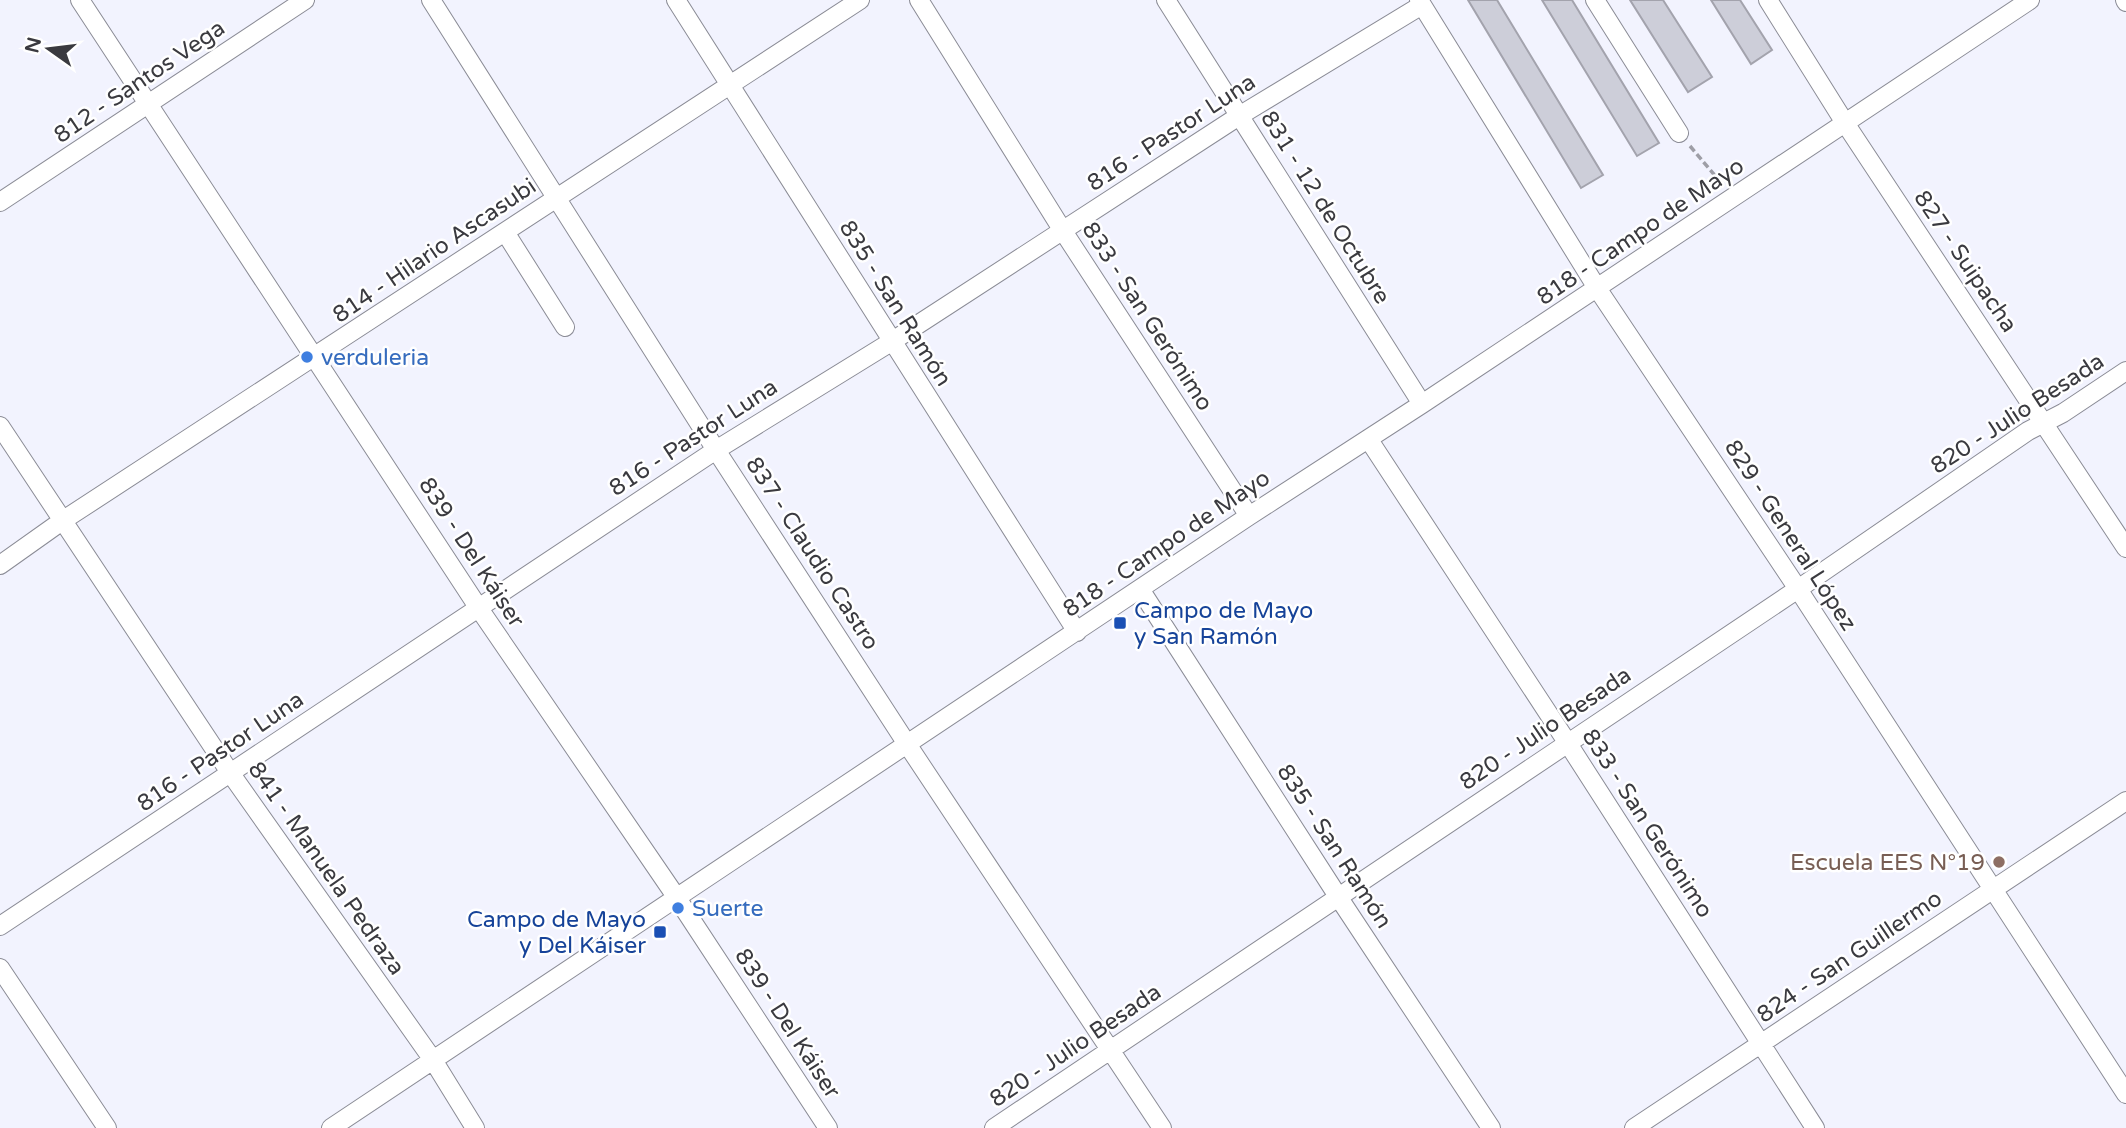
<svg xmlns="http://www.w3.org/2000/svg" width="2126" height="1128" viewBox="0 0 2126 1128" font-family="'Varela Round',sans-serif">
  <rect width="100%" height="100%" fill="#f2f3fe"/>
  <path fill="#cdced9" stroke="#a3a3ad" stroke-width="2" d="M1468,0H1497L1603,175L1581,188Z
    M1542,0H1572L1659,143L1637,156Z
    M1630,0H1663L1712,77L1688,92Z
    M1711,0H1740L1772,50L1751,64Z"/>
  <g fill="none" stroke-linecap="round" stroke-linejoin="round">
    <g stroke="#8b8c96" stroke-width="20">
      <path id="minor" d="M80,0L478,607L677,898L828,1128
        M431,0L716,450L907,744L1162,1128
        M676,0L1077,632
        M919,0L1063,231L1249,516
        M1166,0L1422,404
        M1419,0L1597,288L1798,589L2126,1094
        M1595,0L1679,133
        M1768,0L1845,123L2126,548
        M2125,0L2126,2
        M0,202L305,0
        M505,232L565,327
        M0,426L231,774L433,1060L475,1128
        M1369,440L1567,742L1815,1128
        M0,565L62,521L860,0
        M1140,589L1339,898L1491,1128
        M0,926L716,450L891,342L1239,116L1422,5
        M0,968L107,1128
        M331,1128L1249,516L1422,404L2030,0
        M994,1128L1798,589L2028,431L2063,413L2126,371
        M1634,1128L2126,801"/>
    </g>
    <path stroke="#9e9ea6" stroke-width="3.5" stroke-dasharray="7 3.5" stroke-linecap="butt" d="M1690,146L1723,185"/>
    <use href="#minor" stroke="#fff" stroke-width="18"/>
  </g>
  <g fill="#3f7fe0" stroke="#fff" stroke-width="2.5">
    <circle cx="307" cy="357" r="7"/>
    <circle cx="678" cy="908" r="7"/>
  </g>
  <g fill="#1a4fb4" stroke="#fff" stroke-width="2.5">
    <rect x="1113" y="616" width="14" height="14" rx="3.5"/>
    <rect x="653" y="925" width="14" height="14" rx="3.5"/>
  </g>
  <circle fill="#8d6e63" stroke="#fff" stroke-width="2.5" cx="1999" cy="862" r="7"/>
  <g text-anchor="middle" stroke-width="5" stroke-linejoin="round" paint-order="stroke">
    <g font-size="23" fill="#3a3a3f" stroke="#fff">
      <text transform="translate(139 81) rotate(-34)" y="8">812 - Santos Vega</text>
      <text transform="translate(1171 132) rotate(-33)" y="8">816 - Pastor Luna</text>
      <text transform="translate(1326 207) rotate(58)" y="8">831 - 12 de Octubre</text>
      <text transform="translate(1640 231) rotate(-34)" y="8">818 - Campo de Mayo</text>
      <text transform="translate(434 250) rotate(-34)" y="8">814 - Hilario Ascasubi</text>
      <text transform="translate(1966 261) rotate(56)" y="8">827 - Suipacha</text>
      <text transform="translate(896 303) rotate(58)" y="8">835 - San Ramón</text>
      <text transform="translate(1148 316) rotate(57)" y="8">833 - San Gerónimo</text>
      <text transform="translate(2017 413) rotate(-33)" y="8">820 - Julio Besada</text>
      <text transform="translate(693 437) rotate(-33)" y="8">816 - Pastor Luna</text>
      <text transform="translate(1791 535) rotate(57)" y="8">829 - General López</text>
      <text transform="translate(1166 543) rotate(-34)" y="8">818 - Campo de Mayo</text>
      <text transform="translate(472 552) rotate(57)" y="8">839 - Del Káiser</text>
      <text transform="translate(813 553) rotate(57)" y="8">837 - Claudio Castro</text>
      <text transform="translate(1545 728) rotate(-34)" y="8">820 - Julio Besada</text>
      <text transform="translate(220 751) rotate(-34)" y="8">816 - Pastor Luna</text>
      <text transform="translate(1648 823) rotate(57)" y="8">833 - San Gerónimo</text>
      <text transform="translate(1335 846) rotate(57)" y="8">835 - San Ramón</text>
      <text transform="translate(327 868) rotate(55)" y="8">841 - Manuela Pedraza</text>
      <text transform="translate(1849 956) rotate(-34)" y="8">824 - San Guillermo</text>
      <text transform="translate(788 1023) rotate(57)" y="8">839 - Del Káiser</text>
      <text transform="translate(1075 1045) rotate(-34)" y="8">820 - Julio Besada</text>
    </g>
    <g font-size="23" fill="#366cbe" stroke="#fff" text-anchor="start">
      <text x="321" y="365">verduleria</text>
      <text x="692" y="916">Suerte</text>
    </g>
    <g font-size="23" fill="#164399" stroke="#fff" text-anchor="start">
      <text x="1134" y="618">Campo de Mayo<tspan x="1134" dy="26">y San Ramón</tspan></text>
      <text x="646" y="927" text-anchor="end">Campo de Mayo<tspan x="646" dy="26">y Del Káiser</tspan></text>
    </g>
    <g font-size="23" fill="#785e54" stroke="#fff" text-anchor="end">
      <text x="1985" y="870">Escuela EES N°19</text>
    </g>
  </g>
  <g transform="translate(49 49) rotate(284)" stroke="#ffffff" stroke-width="5" paint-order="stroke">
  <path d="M0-5L12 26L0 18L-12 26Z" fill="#3a3a3f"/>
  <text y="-10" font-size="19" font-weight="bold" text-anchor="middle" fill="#3a3a3f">N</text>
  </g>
</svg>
